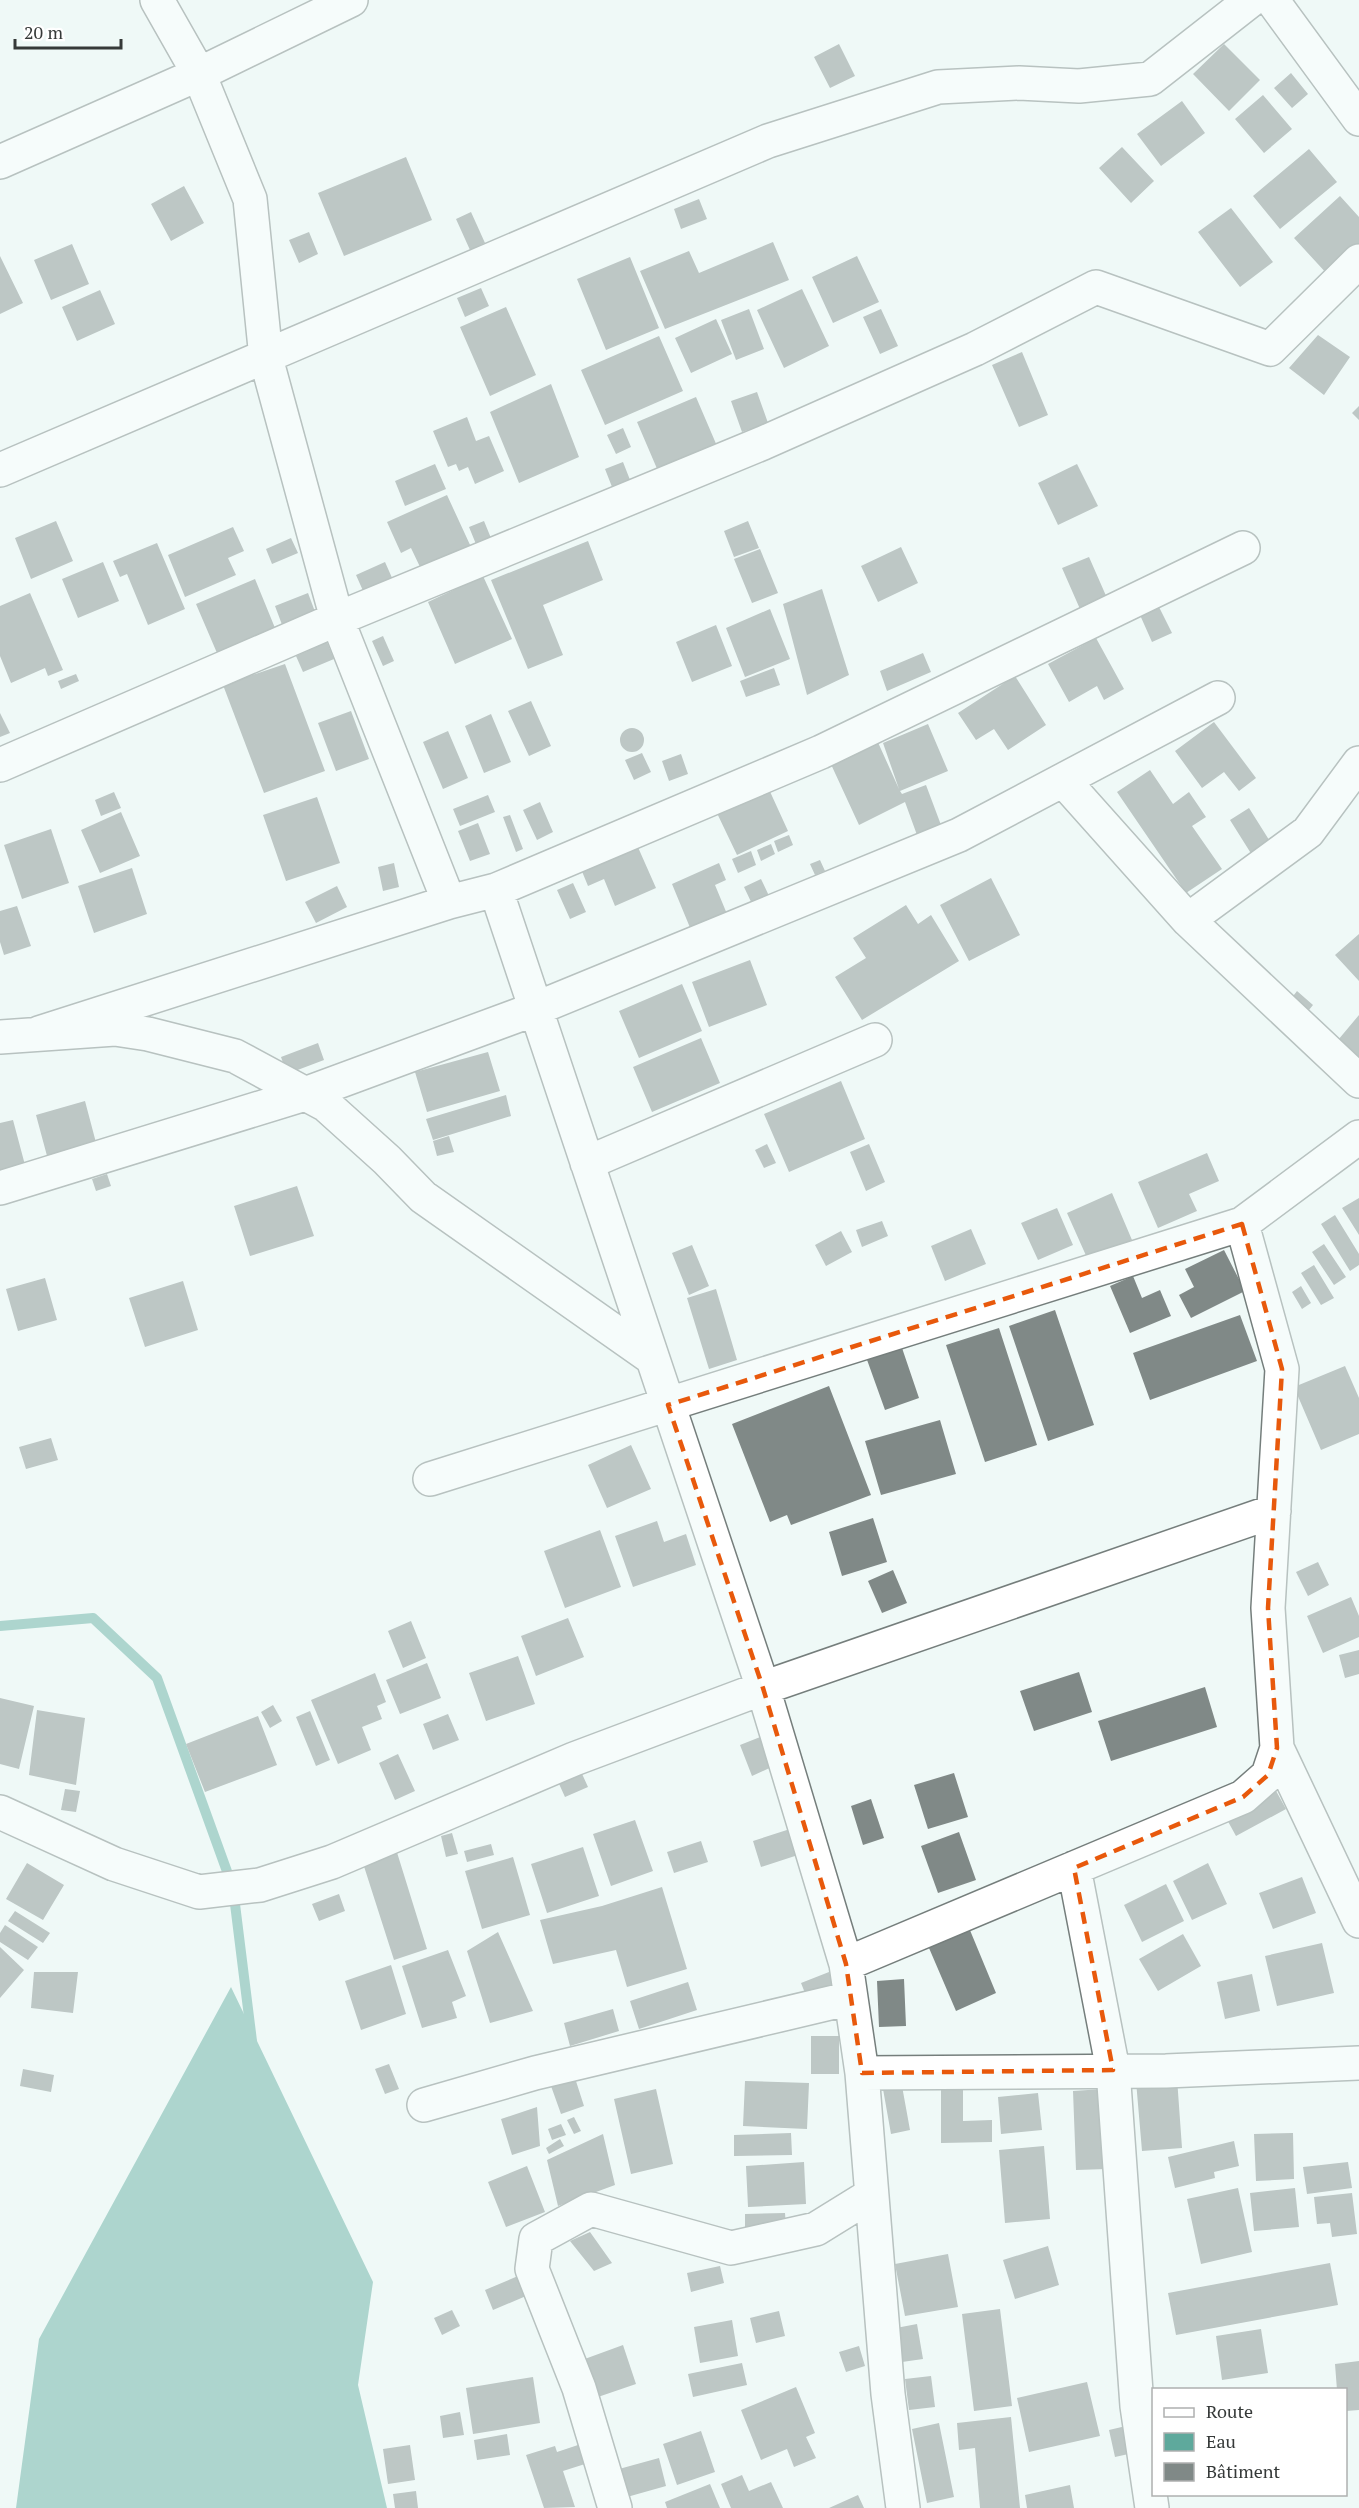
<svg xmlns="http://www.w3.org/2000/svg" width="1359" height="2508" viewBox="0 0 1359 2508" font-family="'PT Serif',serif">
  <rect width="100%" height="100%" fill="#eff9f7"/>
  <path fill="#5ea99c" d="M231,1987L373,2282L358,2385L387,2508H16L39,2339Z"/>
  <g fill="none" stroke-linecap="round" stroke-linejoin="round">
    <path stroke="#5ea99c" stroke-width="10" d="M0,1626L93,1618L157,1678L233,1888L252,2041"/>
  </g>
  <path fill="#808987" d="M839,44L855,76L830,88L814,57Z
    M1224,44L1260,80L1229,111L1193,74Z
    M1291,73L1308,94L1292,108L1274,88Z
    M1263,95L1292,129L1264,153L1235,119Z
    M1182,101L1205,133L1161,166L1137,134Z
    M1122,147L1154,181L1131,203L1099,168Z
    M1309,149L1337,182L1280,229L1253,196Z
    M406,157L432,220L344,256L318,193Z
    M184,186L204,223L171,241L151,204Z
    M1340,196L1359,217V246L1328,275L1294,238Z
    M699,199L707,219L681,229L674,209Z
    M1231,208L1273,262L1240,287L1198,232Z
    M471,212L485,243L470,250L456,219Z
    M309,232L318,254L299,263L289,240Z
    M773,242L789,280L665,329L640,271L689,251L699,273Z
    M72,244L89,284L51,300L34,260Z
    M0,256L23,303L0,314Z
    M857,256L879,302L833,323L812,277Z
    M630,257L659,328L606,350L577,279Z
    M481,288L489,306L465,317L457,298Z
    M802,289L829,346L784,368L757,310Z
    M100,290L115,324L77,341L62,307Z
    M506,307L536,375L490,396L460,327Z
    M749,309L764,349L736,360L721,320Z
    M881,309L898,346L880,354L863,317Z
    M716,319L732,354L691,373L675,338Z
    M1318,335L1350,357L1324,395L1289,368Z
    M659,336L683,391L605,425L581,370Z
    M1022,352L1048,415L1019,427L992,365Z
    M551,384L579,457L519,483L490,412Z
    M757,392L768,423L742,432L731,401Z
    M696,397L717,446L658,471L637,422Z
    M1359,406V420L1352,413Z
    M467,417L476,441L489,436L504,471L475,484L468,467L459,471L456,464L448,467L433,431Z
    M623,428L631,447L616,454L607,435Z
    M623,462L632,485L614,492L605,469Z
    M435,464L446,489L405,506L395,481Z
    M1077,464L1098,506L1058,525L1038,483Z
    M447,495L471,547L421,569L411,548L401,553L387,522Z
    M56,521L73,561L31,579L15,538Z
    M484,521L493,543L478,549L469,527Z
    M748,521L759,548L734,557L724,531Z
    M233,527L244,551L228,558L236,575L185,597L168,555Z
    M291,538L298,553L272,564L266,549Z
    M588,541L603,580L543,605L563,655L528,669L491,580Z
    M157,543L185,609L148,625L127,574L120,577L113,561Z
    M901,547L918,583L878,602L861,566Z
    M760,549L778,593L752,603L734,559Z
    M1089,557L1107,598L1080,609L1062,568Z
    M103,562L119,601L78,618L62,579Z
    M385,562L393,580L364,593L356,575Z
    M483,576L512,639L455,664L428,602Z
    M255,579L275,628L217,653L196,604Z
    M822,589L849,675L807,695L783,604Z
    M30,593L63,670L48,676L45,668L11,683L0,656V606Z
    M308,593L317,617L284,630L275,606Z
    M1154,597L1172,633L1152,642L1136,606Z
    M770,609L790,659L745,677L726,628Z
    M716,625L732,666L692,682L676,642Z
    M383,636L394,661L383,666L372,641Z
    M1096,638L1124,689L1104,700L1097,686L1069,702L1048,664Z
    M327,642L334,659L303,672L296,656Z
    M923,653L931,672L887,691L880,671Z
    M285,664L325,771L264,793L223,685Z
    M774,668L780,685L746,697L740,681Z
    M76,674L79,681L61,689L58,681Z
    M1015,676L1046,725L1008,750L994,729L976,740L958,713Z
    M531,701L551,746L529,756L508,711Z
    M351,711L369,759L336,771L318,723Z
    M0,713L10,733L0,737Z
    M491,714L511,762L484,773L465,726Z
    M1214,722L1256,778L1239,791L1224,772L1202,788L1175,751Z
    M928,724L948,771L900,791L902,794L926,785L941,825L917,835L905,802L859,825L829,760L876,738L899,789L883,743Z
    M620 740a12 12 0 1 1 24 0a12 12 0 1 1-24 0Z
    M448,731L468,778L443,789L423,742Z
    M642,753L651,772L634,780L625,760Z
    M681,754L688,774L669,781L662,761Z
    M1150,770L1173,804L1189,792L1206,817L1192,826L1222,869L1186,893L1117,792Z
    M767,785L788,831L737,855L715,809Z
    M114,792L121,808L101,816L95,800Z
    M488,795L495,812L460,826L453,809Z
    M317,797L340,863L286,881L263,815Z
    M540,802L553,832L537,840L523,810Z
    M1249,808L1271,843L1252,855L1230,820Z
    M121,812L140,856L100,873L81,830Z
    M510,815L523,849L516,852L503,817Z
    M478,823L490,854L470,861L458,831Z
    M51,829L69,883L22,899L4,845Z
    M789,835L793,845L778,852L774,841Z
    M771,844L775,854L761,861L757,850Z
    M637,845L656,888L615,906L604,879L588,886L581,869Z
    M751,851L756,865L738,873L732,859Z
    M820,860L825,871L815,875L810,864Z
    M394,863L399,887L383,891L378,867Z
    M719,863L726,880L715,885L727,914L691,930L672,884Z
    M132,868L147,914L94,933L78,886Z
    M991,878L1020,935L969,961L940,905Z
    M761,879L770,898L753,906L744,887Z
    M573,883L586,912L570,919L557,890Z
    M337,886L347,907L316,923L305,902Z
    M906,905L918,924L931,915L959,961L862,1020L835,977L866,958L853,938Z
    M17,906L31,946L4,955L0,942V911Z
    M1359,934V981L1335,955Z
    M750,960L767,1005L709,1027L692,982Z
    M682,984L702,1031L639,1058L619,1011Z
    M1297,991L1313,1005L1300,1021L1284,1008Z
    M1359,1015V1068L1333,1046Z
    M701,1038L720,1083L652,1112L633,1067Z
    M318,1043L324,1060L287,1074L281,1057Z
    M488,1052L500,1091L427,1112L415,1072Z
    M841,1081L865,1139L789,1172L764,1114Z
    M506,1095L511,1116L433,1140L426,1119Z
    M85,1101L99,1154L50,1167L36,1115Z
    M13,1120L25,1165L0,1172V1123Z
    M449,1136L454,1152L437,1156L433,1141Z
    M767,1144L776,1163L764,1168L755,1150Z
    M869,1144L885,1182L866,1191L850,1152Z
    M1207,1153L1219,1181L1189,1194L1197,1211L1158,1228L1138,1182Z
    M107,1174L111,1186L96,1191L92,1179Z
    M297,1186L314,1236L250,1256L234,1206Z
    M1112,1193L1132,1240L1088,1260L1067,1213Z
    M1359,1198V1235L1342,1208Z
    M1057,1208L1073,1245L1038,1260L1021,1223Z
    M1335,1215L1359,1254V1265L1350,1271L1321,1224Z
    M882,1221L888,1236L862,1247L856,1230Z
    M971,1229L986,1264L945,1281L931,1246Z
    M841,1231L852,1252L826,1266L815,1245Z
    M1324,1244L1346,1277L1334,1285L1312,1252Z
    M692,1245L709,1286L689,1295L672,1253Z
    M1224,1250L1245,1291L1191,1318L1179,1295L1194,1287L1185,1269Z
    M1314,1265L1334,1298L1321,1305L1301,1273Z
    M1133,1276L1142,1298L1160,1290L1171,1316L1130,1333L1110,1286Z
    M45,1278L57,1320L18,1331L6,1289Z
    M183,1281L198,1330L145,1347L129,1298Z
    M1301,1286L1311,1303L1302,1309L1292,1292Z
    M716,1289L737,1360L709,1369L687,1298Z
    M1055,1310L1094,1425L1048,1441L1009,1326Z
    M1240,1315L1257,1361L1150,1400L1133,1353Z
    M999,1328L1037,1445L985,1462L946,1345Z
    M901,1345L919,1398L885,1410L866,1357Z
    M1345,1366L1359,1398V1434L1321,1450L1294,1387Z
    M829,1386L871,1495L791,1525L787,1515L770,1522L732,1424Z
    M940,1420L956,1474L881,1495L865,1441Z
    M51,1438L58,1460L26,1469L19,1447Z
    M631,1445L651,1489L607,1508L588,1465Z
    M873,1518L887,1562L842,1576L829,1532Z
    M657,1521L664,1542L686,1534L696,1565L633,1587L615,1536Z
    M600,1530L621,1587L565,1608L544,1551Z
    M1318,1562L1329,1585L1308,1596L1296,1572Z
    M893,1570L907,1603L882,1613L868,1581Z
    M1351,1597L1359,1616V1637L1323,1653L1307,1616Z
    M568,1618L584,1657L536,1676L521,1636Z
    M411,1621L426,1658L403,1668L388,1631Z
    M1359,1650V1674L1345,1678L1339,1655Z
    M518,1656L535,1704L486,1721L469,1673Z
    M427,1663L441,1698L400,1714L386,1680Z
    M1079,1672L1092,1712L1034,1731L1020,1691Z
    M375,1673L386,1702L377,1706L382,1719L362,1727L371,1750L338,1764L311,1700Z
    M1205,1687L1217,1727L1111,1761L1098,1721Z
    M0,1698L34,1706L19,1769L0,1764Z
    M273,1705L282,1721L270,1728L261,1712Z
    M37,1710L85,1718L76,1785L29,1775Z
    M310,1711L330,1760L316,1766L296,1717Z
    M448,1714L459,1740L433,1750L423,1724Z
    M258,1716L277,1765L205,1792L186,1744Z
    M765,1735L778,1764L752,1776L740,1745Z
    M398,1754L415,1791L395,1800L379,1763Z
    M578,1765L588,1787L565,1797L555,1775Z
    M954,1773L968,1817L928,1829L914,1785Z
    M65,1789L80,1791L76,1812L61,1810Z
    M1275,1789L1286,1809L1236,1836L1225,1816Z
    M871,1799L884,1838L863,1845L851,1806Z
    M635,1820L653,1871L611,1886L593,1834Z
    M790,1829L798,1855L761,1867L753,1841Z
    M959,1832L976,1880L938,1893L921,1846Z
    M452,1833L458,1854L446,1857L441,1836Z
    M701,1841L708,1862L674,1873L667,1852Z
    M491,1844L494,1855L467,1862L464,1851Z
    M395,1846L427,1949L394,1960L361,1857Z
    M583,1847L599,1896L547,1913L531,1864Z
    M513,1857L530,1915L482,1929L465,1871Z
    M27,1863L64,1885L43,1920L6,1899Z
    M1208,1863L1227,1904L1192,1920L1173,1881Z
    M1302,1877L1316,1913L1273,1929L1259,1893Z
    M1166,1884L1184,1921L1142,1942L1124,1905Z
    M662,1887L687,1969L627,1987L616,1950L553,1964L540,1920L602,1906Z
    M339,1894L345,1911L319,1921L312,1904Z
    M15,1911L50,1933L43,1943L8,1921Z
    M967,1923L996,1993L956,2011L926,1941Z
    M5,1925L38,1947L28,1960L0,1942V1933Z
    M498,1932L533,2011L490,2023L467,1951Z
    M1183,1934L1201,1966L1158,1991L1139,1959Z
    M1322,1943L1334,1993L1277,2006L1265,1956Z
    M0,1947L24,1970L0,1998Z
    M448,1950L466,1996L452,2002L457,2018L422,2028L402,1966Z
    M391,1965L406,2014L361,2030L345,1981Z
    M34,1972H78L73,2013L31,2008Z
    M829,1972L837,1992L809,2003L801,1983Z
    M1252,1974L1260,2011L1225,2019L1217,1982Z
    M904,1979L906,2026L879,2027L877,1981Z
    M688,1982L697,2010L639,2029L630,2001Z
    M613,2009L619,2031L570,2046L564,2023Z
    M811,2036H839V2074H811Z
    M389,2064L399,2089L385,2094L375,2069Z
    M23,2069L54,2075L51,2092L20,2086Z
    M575,2078L584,2106L561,2114L551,2086Z
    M1177,2078L1182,2148L1142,2151L1136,2081Z
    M963,2079V2121L992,2120V2142L941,2143V2080Z
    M745,2081L809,2083L807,2129L743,2126Z
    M902,2086L910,2130L891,2134L883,2089Z
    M656,2089L673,2164L631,2174L614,2099Z
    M1103,2089L1107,2169L1076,2170L1073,2091Z
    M1038,2093L1042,2130L1001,2134L998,2097Z
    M537,2107L540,2146L512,2155L501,2119Z
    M574,2117L581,2131L574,2134L567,2120Z
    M561,2124L566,2135L552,2140L548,2129Z
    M791,2133L792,2155L734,2156V2135Z
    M1293,2133L1294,2179L1256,2181L1254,2134Z
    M603,2134L615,2185L558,2206L547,2160Z
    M560,2139L564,2146L549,2154L546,2148Z
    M1234,2141L1239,2166L1214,2172L1215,2178L1175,2188L1168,2157Z
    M1044,2146L1050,2219L1005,2223L999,2150Z
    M804,2162L806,2204L748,2207L746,2166Z
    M1348,2162L1352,2188L1307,2194L1303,2167Z
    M527,2166L545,2212L506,2227L488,2182Z
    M1238,2188L1252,2252L1201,2264L1187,2199Z
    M1295,2188L1299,2227L1254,2231L1250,2193Z
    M1352,2193L1357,2234L1332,2237L1330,2223L1317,2224L1314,2197Z
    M785,2213L786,2227L745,2228V2214Z
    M590,2232L612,2263L594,2271L570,2241Z
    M1048,2246L1059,2285L1015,2299L1003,2260Z
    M948,2254L958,2307L905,2316L895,2264Z
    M1330,2263L1338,2305L1176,2335L1168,2293Z
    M720,2266L724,2283L691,2292L687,2273Z
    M525,2273L533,2293L493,2310L485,2290Z
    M1000,2309L1012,2406L974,2411L962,2314Z
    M452,2310L460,2326L442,2335L434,2318Z
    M779,2311L785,2336L756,2343L750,2318Z
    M732,2320L738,2356L700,2363L694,2327Z
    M917,2324L923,2359L902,2362L896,2328Z
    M1261,2329L1268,2373L1222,2380L1216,2336Z
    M623,2345L636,2384L595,2398L582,2360Z
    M859,2346L865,2366L846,2372L839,2352Z
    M1359,2361V2410L1346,2411V2390H1337L1335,2364Z
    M742,2363L747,2385L693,2397L688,2374Z
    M931,2376L935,2407L909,2410L905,2379Z
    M533,2377L540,2423L473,2434L466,2388Z
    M1087,2382L1100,2436L1029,2452L1017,2398Z
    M796,2387L815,2433L806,2437L816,2458L794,2467L787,2449L761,2460L741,2410Z
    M460,2412L464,2435L443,2438L440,2416Z
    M1011,2417L1020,2508H980L975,2448L959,2450L957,2423Z
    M939,2423L954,2497L927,2503L912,2429Z
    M1126,2426L1133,2453L1115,2457L1109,2430Z
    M701,2431L715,2472L677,2485L663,2444Z
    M507,2434L510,2455L477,2460L474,2440Z
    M410,2445L415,2480L388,2484L383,2449Z
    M578,2445L585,2464L563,2471L575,2507L544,2508L526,2455L555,2446L557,2452Z
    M659,2458L666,2486L627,2497L619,2469Z
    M742,2475L749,2491L771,2482L783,2508H731L721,2484Z
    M710,2484L720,2508H667L665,2502Z
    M1070,2485L1074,2508H1027L1025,2495Z
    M416,2491L418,2508H395L393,2494Z
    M858,2495L864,2508H829Z"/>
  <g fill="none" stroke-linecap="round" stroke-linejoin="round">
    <g stroke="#757e7c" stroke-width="36">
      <path id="minor" d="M157,0L199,74L250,199L266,358L337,619L449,902
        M1272,0L1359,119
        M0,162L199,74L351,0
        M0,470L768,141L938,87L1019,83L1079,86L1150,79L1251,0
        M0,765L337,619L763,443L975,349L1096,287L1270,349L1359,261
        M1063,780L1188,920L1359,1081
        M496,890L763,1688L846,1964L862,2073L888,2394L903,2508
        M1188,920L1308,832L1359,763
        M39,1033L449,902L496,890L821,752L1243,548
        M0,1037L115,1029L148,1034L235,1056L326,1105L387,1160L423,1197L652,1358
        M587,1163L875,1040
        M0,1188L305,1094L535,1009L959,835L1218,698
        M430,1479L1242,1224
        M1277,1748L1359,1921
        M0,1812L114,1864L199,1892L260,1885L332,1862L574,1759L763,1688L1274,1511
        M1074,1868L1113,2070L1137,2406L1152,2508
        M846,1964L1243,1797L1268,1775L1277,1748L1268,1608L1282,1369L1242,1224L1359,1137
        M862,2073L1166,2071L1359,2063
        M424,2105L535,2073L851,1998
        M615,2508L579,2388L532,2269L536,2239L591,2209L731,2248L816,2229L871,2195"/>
    </g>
    <use href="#minor" stroke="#fff" stroke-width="33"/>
  </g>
  <path d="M0 0H1359V2508H0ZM1242,1224L1282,1369L1268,1608L1277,1748L1268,1775L1243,1797L1074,1868L1113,2070L862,2073L846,1964L763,1688L668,1405Z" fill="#eff9f7" fill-opacity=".55" fill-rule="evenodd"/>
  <path fill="none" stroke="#e8590c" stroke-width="4.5" stroke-dasharray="12 8" stroke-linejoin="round" d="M1242,1224L1282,1369L1268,1608L1277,1748L1268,1775L1243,1797L1074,1868L1113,2070L862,2073L846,1964L763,1688L668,1405Z"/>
  <rect x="1152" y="2388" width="195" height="108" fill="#ffffff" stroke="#afb0b0" stroke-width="1.5"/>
  <rect x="1164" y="2408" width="30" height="9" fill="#ffffff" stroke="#afb0b0" stroke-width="1.5"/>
  <text x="1206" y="2418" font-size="18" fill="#363a39">Route</text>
  <rect x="1164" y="2433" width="30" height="18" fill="#5ea99c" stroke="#afb0b0" stroke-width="1.5"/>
  <text x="1206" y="2448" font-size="18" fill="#363a39">Eau</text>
  <rect x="1164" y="2463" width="30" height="18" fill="#808987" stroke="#afb0b0" stroke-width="1.5"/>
  <text x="1206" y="2478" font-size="18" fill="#363a39">Bâtiment</text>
  <path d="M15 39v9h106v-9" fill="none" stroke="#363a39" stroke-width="3"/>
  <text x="24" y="39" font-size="18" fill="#363a39" stroke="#ffffff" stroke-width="4.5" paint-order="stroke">20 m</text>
</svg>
